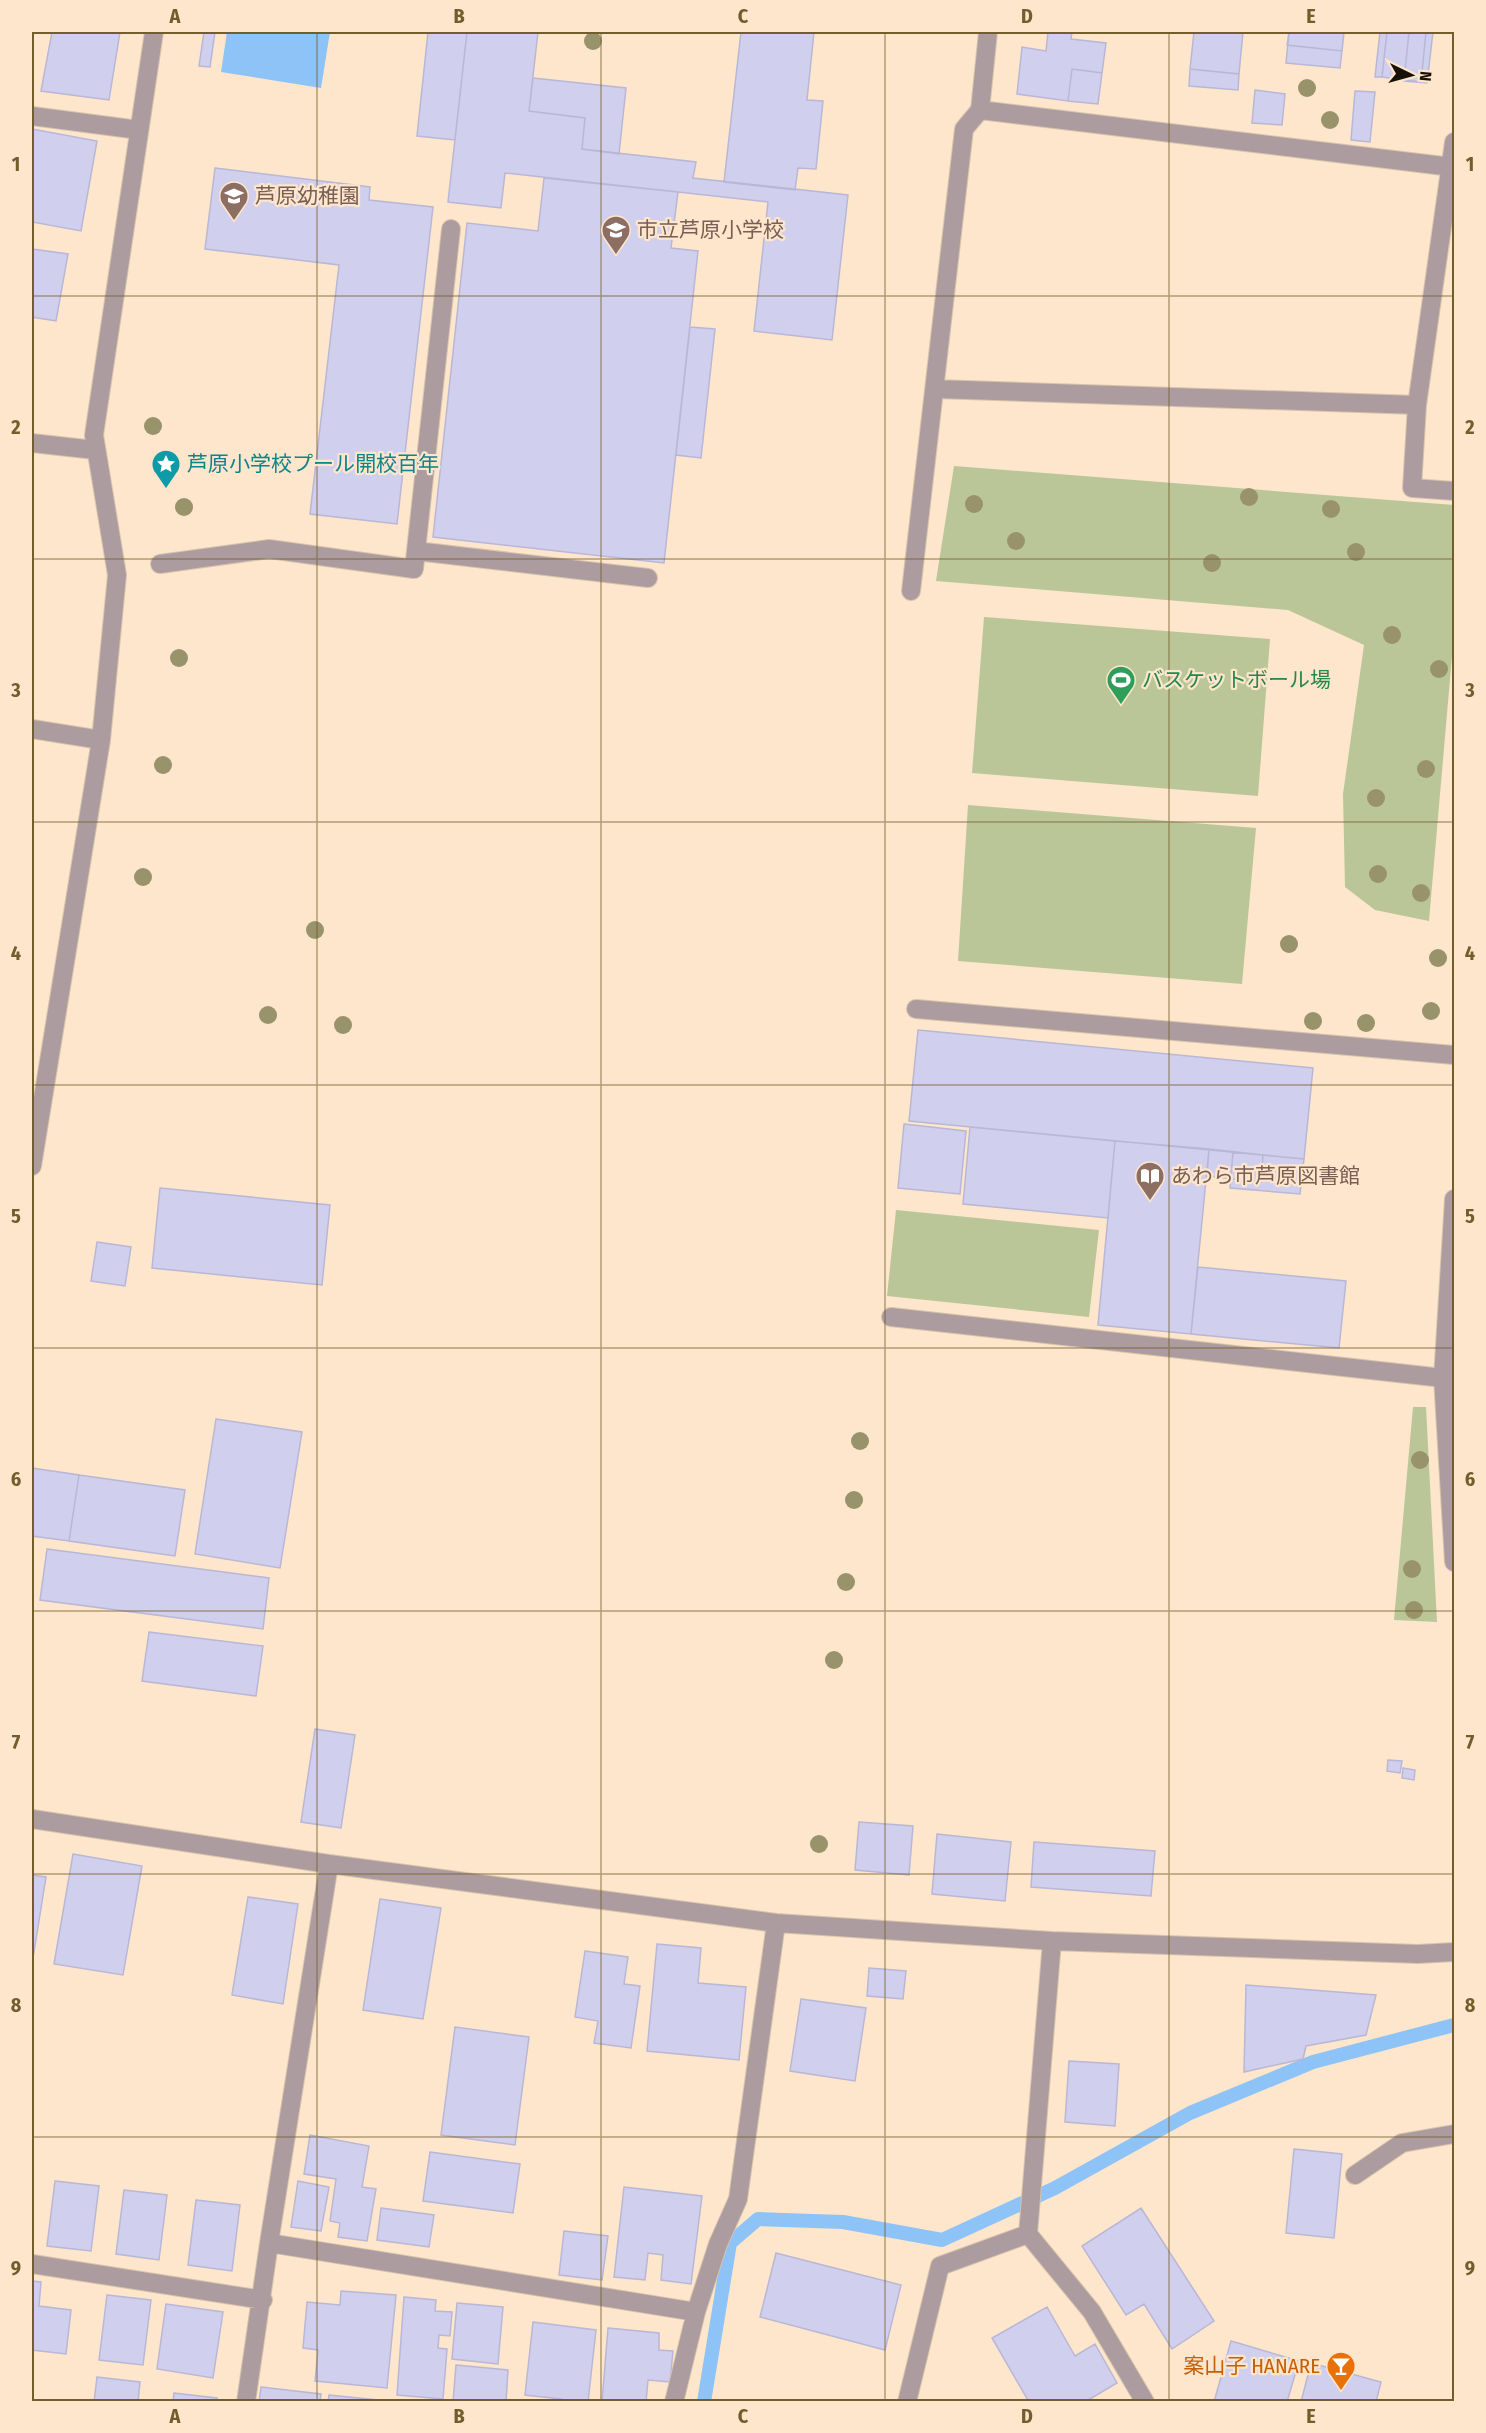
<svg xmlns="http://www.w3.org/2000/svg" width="1486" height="2433" viewBox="0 0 1486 2433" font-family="'Fira Sans Condensed','Noto Sans JP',sans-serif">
  <rect width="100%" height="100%" fill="#fde6cb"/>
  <path fill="#bbc698" d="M954,466L1454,505V633L1429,921L1375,910L1345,887L1343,794L1364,645L1288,610L936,581Z
    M984,617L1270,639L1258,796L972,773Z
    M968,805L1256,828L1242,984L958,961Z
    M896,1210L1099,1230L1089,1317L887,1296Z
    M1413,1407H1426L1437,1622L1394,1620Z"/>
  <path fill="#8dc3f6" d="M227,32H330L321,88L221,72Z"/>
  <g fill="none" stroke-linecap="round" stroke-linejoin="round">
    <path stroke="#8dc3f6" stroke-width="14" d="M704,2402L730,2243L758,2219L843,2222L942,2240L1055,2188L1190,2113L1313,2062L1454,2025"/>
  </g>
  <path fill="#d1cfee" stroke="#b9b7d5" stroke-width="1.5" d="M52,32H120L109,100L41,91Z
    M204,32H215L210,67L199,66Z
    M428,32H467L455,140L417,136Z
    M467,32H538L529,111L585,118L582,149L696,162L693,178L848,195L832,340L754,331L768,202L505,173L501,208L448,202Z
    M741,32H814L807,100L823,101L816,169L798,168L795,190L724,182Z
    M1048,32H1072L1071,39L1106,43L1102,73L1072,69L1068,101L1017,94L1022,47L1046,51Z
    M1194,32H1243L1239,74L1190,69Z
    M1289,32H1344L1342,51L1287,45Z
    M1289,32H1344L1340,68L1286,63Z
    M1380,32H1387L1382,77H1375Z
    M1387,32H1426L1421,82L1382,77Z
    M1409,32H1433L1427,83L1404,81Z
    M1072,69L1102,73L1098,104L1068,101Z
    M1190,69L1239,74L1238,90L1189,86Z
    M533,78L626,88L619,154L582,149L585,118L529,111Z
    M1255,90L1285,94L1282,125L1252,123Z
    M1355,91L1375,92L1370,142L1351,140Z
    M32,129L97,141L81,231L32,222Z
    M215,168L370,187L369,200L433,207L397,524L310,514L339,265L205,249Z
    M544,178L678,192L671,248L698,251L664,563L433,537L467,223L538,231Z
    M32,249L68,254L56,321L32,317Z
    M690,327L715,329L701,458L676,455Z
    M918,1030L1313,1068L1304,1159L909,1121Z
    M904,1124L966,1131L960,1194L898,1188Z
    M970,1127L1115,1141L1108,1218L963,1204Z
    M1115,1141L1209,1149L1191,1334L1098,1325Z
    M1209,1149L1263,1155L1261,1182L1207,1176Z
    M1233,1152L1304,1159L1300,1194L1230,1188Z
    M160,1188L330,1205L322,1285L152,1268Z
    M97,1242L131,1247L125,1286L91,1281Z
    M1198,1267L1346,1281L1339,1348L1191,1334Z
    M216,1419L302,1432L280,1568L195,1554Z
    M32,1468L79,1475L69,1541L32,1536Z
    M79,1475L185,1490L175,1556L69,1541Z
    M47,1549L269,1578L263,1629L40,1600Z
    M149,1632L263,1646L256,1696L142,1681Z
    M315,1729L355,1735L341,1828L301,1822Z
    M1388,1760L1402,1761L1400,1773L1387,1771Z
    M1403,1768L1415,1770L1414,1780L1402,1778Z
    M859,1822L913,1826L909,1875L855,1870Z
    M937,1834L1011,1842L1005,1901L932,1894Z
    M1034,1842L1155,1851L1151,1896L1031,1887Z
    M73,1854L142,1866L123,1975L54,1964Z
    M32,1875L46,1877L33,1958L32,1957Z
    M248,1897L298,1904L283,2004L232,1995Z
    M380,1899L441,1908L423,2019L363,2010Z
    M657,1944L701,1948L698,1983L746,1987L739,2060L647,2051Z
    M585,1951L628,1957L624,1984L640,1986L631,2048L594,2043L598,2021L575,2017Z
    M869,1968L906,1971L903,1999L867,1996Z
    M1246,1985L1376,1995L1366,2035L1306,2046L1303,2059L1244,2072Z
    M801,1999L866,2008L855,2081L790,2071Z
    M455,2027L529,2037L515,2145L441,2135Z
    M1069,2061L1119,2064L1115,2126L1065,2122Z
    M310,2135L369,2146L362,2187L376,2189L367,2241L338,2237L340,2223L330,2221L336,2179L304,2174Z
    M1294,2149L1342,2154L1334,2238L1286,2233Z
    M430,2152L520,2164L513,2213L423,2201Z
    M55,2181L99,2186L91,2251L47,2246Z
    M298,2181L329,2187L321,2231L291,2227Z
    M624,2187L702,2196L691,2284L661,2280L663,2255L648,2253L645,2280L614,2277Z
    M124,2190L167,2195L159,2260L116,2254Z
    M196,2200L240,2205L232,2271L188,2265Z
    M381,2208L434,2215L429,2247L377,2240Z
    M1141,2208L1214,2321L1172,2349L1144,2304L1126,2315L1082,2246Z
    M564,2231L608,2236L602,2280L559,2275Z
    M776,2253L901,2285L885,2350L760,2317Z
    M32,2281L41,2282L39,2306L71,2310L66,2354L32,2350Z
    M341,2291L396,2295L387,2388L315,2381L318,2350L303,2348L307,2302L340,2305Z
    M107,2295L151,2300L143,2365L99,2360Z
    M404,2297L436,2300L435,2311L452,2312L450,2336L439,2335L438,2348L447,2349L443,2399L397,2395Z
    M457,2303L503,2307L498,2364L452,2359Z
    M166,2304L223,2312L213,2378L157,2369Z
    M1047,2307L1075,2356L1095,2344L1117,2383L1085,2402H1029L992,2338Z
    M533,2322L596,2330L588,2402H561V2399L525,2395Z
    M608,2328L659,2333V2350L673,2351L670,2382L648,2380L646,2402H602Z
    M1231,2341L1299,2361L1287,2402H1214Z
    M1311,2363L1381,2382L1376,2402H1301Z
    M456,2365L508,2370L506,2402H453Z
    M97,2377L140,2382L138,2402H94Z
    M261,2387L321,2394L320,2402H259Z
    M174,2393L217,2398V2402H173Z
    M329,2395L388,2401V2402H328Z"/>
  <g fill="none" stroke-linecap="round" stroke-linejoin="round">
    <g stroke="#d8c4ac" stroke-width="20">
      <path id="service" d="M416,551L648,578
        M160,564L269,549L414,569L451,229
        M1355,2175L1402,2143L1454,2134"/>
    </g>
    <g stroke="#d8c4ac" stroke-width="20">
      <path id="minor" d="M980,110L1452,167
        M32,116L139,130
        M1454,142L1417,405L1412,488L1454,491
        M936,389L1417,405
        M32,443L95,450
        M911,591L964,129L980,110L988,32
        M32,729L101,740
        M916,1009L1454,1055
        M32,1166L101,740L117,575L94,435L154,32
        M1454,1199L1443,1378L1454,1562
        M891,1317L1443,1378
        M32,1819L329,1864L776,1923L1052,1941L1418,1954L1454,1952
        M1052,1941L1028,2234L1092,2312L1145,2402
        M269,2243L329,1864
        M32,2264L263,2300
        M246,2402L269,2243L696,2312
        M674,2402L696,2312L718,2244L738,2199L776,1923
        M907,2402L940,2266L1028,2234"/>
    </g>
    <use href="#service" stroke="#ac9ca0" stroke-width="18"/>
    <use href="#minor" stroke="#ac9ca0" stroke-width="18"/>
  </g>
  <g fill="#98936b">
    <circle cx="593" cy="41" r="9"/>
    <circle cx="1307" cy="88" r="9"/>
    <circle cx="1330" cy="120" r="9"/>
    <circle cx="153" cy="426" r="9"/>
    <circle cx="1249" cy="497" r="9"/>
    <circle cx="974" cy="504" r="9"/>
    <circle cx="184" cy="507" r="9"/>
    <circle cx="1331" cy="509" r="9"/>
    <circle cx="1016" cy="541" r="9"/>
    <circle cx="1356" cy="552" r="9"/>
    <circle cx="1212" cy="563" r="9"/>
    <circle cx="1392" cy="635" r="9"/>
    <circle cx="179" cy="658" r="9"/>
    <circle cx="1439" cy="669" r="9"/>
    <circle cx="163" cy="765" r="9"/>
    <circle cx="1426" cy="769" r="9"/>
    <circle cx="1376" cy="798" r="9"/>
    <circle cx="1378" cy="874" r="9"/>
    <circle cx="143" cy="877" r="9"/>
    <circle cx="1421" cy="893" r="9"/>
    <circle cx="315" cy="930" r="9"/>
    <circle cx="1289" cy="944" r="9"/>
    <circle cx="1438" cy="958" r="9"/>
    <circle cx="1431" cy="1011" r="9"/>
    <circle cx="268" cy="1015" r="9"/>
    <circle cx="1313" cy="1021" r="9"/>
    <circle cx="1366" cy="1023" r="9"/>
    <circle cx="343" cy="1025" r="9"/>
    <circle cx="860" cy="1441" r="9"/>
    <circle cx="1420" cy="1460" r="9"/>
    <circle cx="854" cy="1500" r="9"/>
    <circle cx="1412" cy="1569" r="9"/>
    <circle cx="846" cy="1582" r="9"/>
    <circle cx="1414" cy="1610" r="9"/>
    <circle cx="834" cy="1660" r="9"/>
    <circle cx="819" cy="1844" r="9"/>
  </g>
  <path fill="none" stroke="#725d2c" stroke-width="1.5" stroke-opacity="0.55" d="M317,32V2402M601,32V2402M885,32V2402M1169,32V2402M32,296H1454M32,559H1454M32,822H1454M32,1085H1454M32,1348H1454M32,1611H1454M32,1874H1454M32,2137H1454"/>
  <defs>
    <g id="school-pin" transform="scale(1.5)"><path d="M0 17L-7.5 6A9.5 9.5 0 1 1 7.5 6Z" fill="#8d6e63" stroke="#fde6cb"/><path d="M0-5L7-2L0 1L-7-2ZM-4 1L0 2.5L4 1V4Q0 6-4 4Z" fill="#fff"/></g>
    <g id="sight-pin" transform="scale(1.5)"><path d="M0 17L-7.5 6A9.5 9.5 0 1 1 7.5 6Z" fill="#0f9aa8" stroke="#fde6cb"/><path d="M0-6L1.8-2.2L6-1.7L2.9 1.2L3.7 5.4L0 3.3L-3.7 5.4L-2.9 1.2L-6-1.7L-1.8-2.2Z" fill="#fff"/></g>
    <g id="stadium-pin" transform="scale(1.5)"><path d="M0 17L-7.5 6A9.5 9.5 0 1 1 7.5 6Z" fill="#2e9e5b" stroke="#fde6cb"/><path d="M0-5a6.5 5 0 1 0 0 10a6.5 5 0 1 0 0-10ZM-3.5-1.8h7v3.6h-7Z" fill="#fff"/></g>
    <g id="library-pin" transform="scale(1.5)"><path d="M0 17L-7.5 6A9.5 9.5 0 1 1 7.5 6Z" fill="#8d6e63" stroke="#fde6cb"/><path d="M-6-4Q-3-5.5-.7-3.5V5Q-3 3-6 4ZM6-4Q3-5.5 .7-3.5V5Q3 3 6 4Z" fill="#fff"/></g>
    <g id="bar-pin" transform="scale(1.5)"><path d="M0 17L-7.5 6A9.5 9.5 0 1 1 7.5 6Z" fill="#e8710a" stroke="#fde6cb"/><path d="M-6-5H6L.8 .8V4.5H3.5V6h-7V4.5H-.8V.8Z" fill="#fff"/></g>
  </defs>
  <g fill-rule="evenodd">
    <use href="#school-pin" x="234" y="196"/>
    <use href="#school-pin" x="616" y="230"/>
    <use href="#sight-pin" x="166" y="464"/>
    <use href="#stadium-pin" x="1121" y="680"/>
    <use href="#library-pin" x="1150" y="1176"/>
    <use href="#bar-pin" x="1341" y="2366"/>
  </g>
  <g text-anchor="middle" stroke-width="4.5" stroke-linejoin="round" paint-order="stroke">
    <g font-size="21" fill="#785e54" stroke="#fde6cb" text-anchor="start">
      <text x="255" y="203">芦原幼稚園</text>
      <text x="637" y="237">市立芦原小学校</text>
      <text x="1171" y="1183">あわら市芦原図書館</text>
    </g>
    <g font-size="21" fill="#0d838f" stroke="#fde6cb" text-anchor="start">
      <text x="187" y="471">芦原小学校プール開校百年</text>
    </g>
    <g font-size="21" fill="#27864d" stroke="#fde6cb" text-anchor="start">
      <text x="1142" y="687">バスケットボール場</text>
    </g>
    <g font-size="21" fill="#c56008" stroke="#fde6cb" text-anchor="end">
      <text x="1320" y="2373">案山子 HANARE</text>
    </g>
  </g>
  <rect width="1486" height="2433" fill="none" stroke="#fde6cb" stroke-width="66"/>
  <g transform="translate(1411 75) rotate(95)" stroke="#fde6cb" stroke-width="4.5" paint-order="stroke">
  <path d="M0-4.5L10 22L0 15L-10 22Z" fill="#181108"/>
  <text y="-9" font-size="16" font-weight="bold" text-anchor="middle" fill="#181108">N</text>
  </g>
  <rect x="33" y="33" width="1420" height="2367" fill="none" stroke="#725d2c" stroke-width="2"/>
  <g font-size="20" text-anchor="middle" font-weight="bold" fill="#725d2c">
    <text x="175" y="23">A</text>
    <text x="459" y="23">B</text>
    <text x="743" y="23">C</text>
    <text x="1027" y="23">D</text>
    <text x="1311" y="23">E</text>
    <text x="16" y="171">1</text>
    <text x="1470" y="171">1</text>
    <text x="16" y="434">2</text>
    <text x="1470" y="434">2</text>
    <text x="16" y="697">3</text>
    <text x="1470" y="697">3</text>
    <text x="16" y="960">4</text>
    <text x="1470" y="960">4</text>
    <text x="16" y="1223">5</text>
    <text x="1470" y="1223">5</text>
    <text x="16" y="1486">6</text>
    <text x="1470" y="1486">6</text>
    <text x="16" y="1749">7</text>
    <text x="1470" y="1749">7</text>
    <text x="16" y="2012">8</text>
    <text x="1470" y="2012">8</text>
    <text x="16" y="2275">9</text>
    <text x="1470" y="2275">9</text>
    <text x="175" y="2423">A</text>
    <text x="459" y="2423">B</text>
    <text x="743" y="2423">C</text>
    <text x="1027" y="2423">D</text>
    <text x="1311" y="2423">E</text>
  </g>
</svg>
